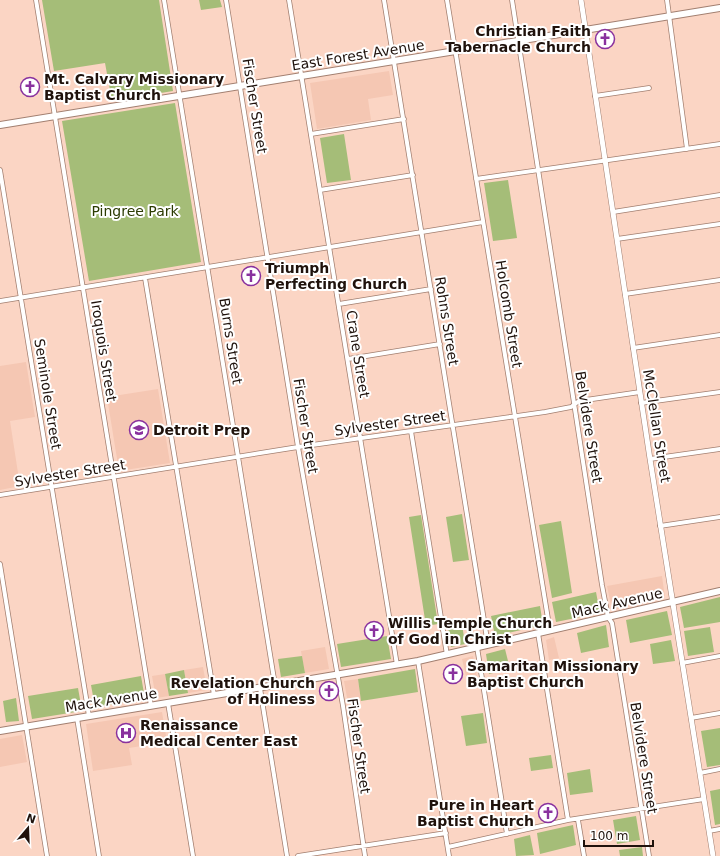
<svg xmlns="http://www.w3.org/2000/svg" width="720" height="856" viewBox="0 0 720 856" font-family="'DejaVu Sans',sans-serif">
  <rect width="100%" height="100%" fill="#fbd5c4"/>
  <path fill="#f5c7b3" d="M389,71L393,95L368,99L371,120L317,129L310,83Z
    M26,362L35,417L10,421L20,486L0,490V366Z
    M158,389L170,463L119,471L107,397Z
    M662,576L665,598L612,610L607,586Z
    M554,637L559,658L549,660L546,640Z
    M325,647L329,669L305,673L301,651Z
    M473,656L477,677L467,680L462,659Z
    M203,667L207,690L188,693L184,670Z
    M165,674L169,696L156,698L152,676Z
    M358,679L361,701L348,703L344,681Z
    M162,712L167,742L129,748L132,765L93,771L86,724Z
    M22,735L27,762L0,767V739Z"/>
  <path fill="#a5bd78" d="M42,0H159L173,91L112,101L105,63L54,71Z
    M199,0H220L222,7L201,10Z
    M175,103L201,262L89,281L62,121Z
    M344,134L351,180L327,183L320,138Z
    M508,180L517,238L493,241L484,183Z
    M462,514L469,560L453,562L446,517Z
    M421,515L438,624L426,626L409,517Z
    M561,521L572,593L552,598L539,525Z
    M596,592L600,613L556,622L552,602Z
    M720,597V622L684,628L680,607Z
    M540,606L543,625L495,636L491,616Z
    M667,611L672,635L630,643L626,620Z
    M462,624L465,644L451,647L448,627Z
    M606,625L609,647L581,653L577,633Z
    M710,627L714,652L688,656L684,631Z
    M387,636L391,659L341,667L337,644Z
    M671,640L675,661L653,664L650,644Z
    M505,649L510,669L489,674L486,654Z
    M302,656L305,673L281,677L278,659Z
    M415,669L418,692L361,701L358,679Z
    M184,670L188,693L169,696L165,674Z
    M141,676L145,699L95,707L91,685Z
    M78,688L82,711L32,719L28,696Z
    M16,698L19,721L6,722L3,701Z
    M483,713L487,743L466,746L461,716Z
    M720,728V765L707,767L701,731Z
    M551,755L553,768L531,771L529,758Z
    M590,769L593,792L570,795L567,773Z
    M720,789V824L715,825L710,791Z
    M636,816L640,840L617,844L613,820Z
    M573,825L576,845L540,854L537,833Z
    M530,835L534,855L516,856L514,839Z
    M642,847L643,856H620L619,850Z"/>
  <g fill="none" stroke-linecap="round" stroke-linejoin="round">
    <g stroke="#a27f70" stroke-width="5.5">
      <path id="minor" d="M36,0L151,706
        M164,0L275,685
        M226,0L298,447L343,706L365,856
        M289,0L397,665
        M384,0L488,645
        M447,0L550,631
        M512,0L602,585L608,617L612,623L649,856
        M667,0L687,149
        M595,96L649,88
        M311,134L404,119
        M0,170L89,716
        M476,179L720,144
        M320,190L413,175
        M613,212L720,195
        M617,239L720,224
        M145,278L214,695
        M625,294L720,280
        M0,301L483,222
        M339,304L431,289
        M633,348L720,335
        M348,359L440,344
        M641,403L720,392
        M411,431L447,655
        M650,459L720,449
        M0,495L298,447L545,412L571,407L579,401L640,392
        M660,526L720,517
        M0,564L47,856
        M538,633L568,820
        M477,647L507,834
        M418,661L449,856
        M682,663L720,656
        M260,688L287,856
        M168,703L193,856
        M77,718L99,856
        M691,718L720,713
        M700,773L720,769
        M578,820L584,856
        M709,831L720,829
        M448,847L568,820L704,799
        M298,856L446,833"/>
    </g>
    <g stroke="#a27f70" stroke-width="6">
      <path id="tertiary" d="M581,0L650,459L713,856"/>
    </g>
    <g stroke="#a27f70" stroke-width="8">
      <path id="secondary" d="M0,125L720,8
        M0,731L418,661L720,591"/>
    </g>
    <use href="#minor" stroke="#fff" stroke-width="4"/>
    <use href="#tertiary" stroke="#fff" stroke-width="5"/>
    <use href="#secondary" stroke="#fff" stroke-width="6"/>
  </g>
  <defs>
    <g id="church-ring" transform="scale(1)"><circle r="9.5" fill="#fff" stroke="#89319e" stroke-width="1.5"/><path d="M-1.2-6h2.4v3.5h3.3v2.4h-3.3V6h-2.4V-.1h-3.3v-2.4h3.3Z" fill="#89319e"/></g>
    <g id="school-ring" transform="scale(1)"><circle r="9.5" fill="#fff" stroke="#89319e" stroke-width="1.5"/><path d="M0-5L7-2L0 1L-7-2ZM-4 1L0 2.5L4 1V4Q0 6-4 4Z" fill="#89319e"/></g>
    <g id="hospital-ring" transform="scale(1)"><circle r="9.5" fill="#fff" stroke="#89319e" stroke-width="1.5"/><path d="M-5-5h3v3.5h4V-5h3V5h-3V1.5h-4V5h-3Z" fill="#89319e"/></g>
  </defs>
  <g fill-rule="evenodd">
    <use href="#church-ring" x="605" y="39"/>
    <use href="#church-ring" x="30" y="87"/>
    <use href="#church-ring" x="251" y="276"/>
    <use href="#school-ring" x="139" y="430"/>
    <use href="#church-ring" x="374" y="631"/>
    <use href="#church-ring" x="453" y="674"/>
    <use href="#church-ring" x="329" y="691"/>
    <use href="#hospital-ring" x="126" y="733"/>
    <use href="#church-ring" x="548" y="813"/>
  </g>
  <g text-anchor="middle" stroke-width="4" stroke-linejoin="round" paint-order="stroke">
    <g font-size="14" font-weight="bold" fill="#1f120c" stroke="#fff" text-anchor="start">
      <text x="591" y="36" text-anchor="end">Christian Faith<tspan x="591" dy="16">Tabernacle Church</tspan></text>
      <text x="44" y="84">Mt. Calvary Missionary<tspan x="44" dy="16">Baptist Church</tspan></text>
      <text x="265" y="273">Triumph<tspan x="265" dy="16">Perfecting Church</tspan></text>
      <text x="153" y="435">Detroit Prep</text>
      <text x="388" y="628">Willis Temple Church<tspan x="388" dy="16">of God in Christ</tspan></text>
      <text x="467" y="671">Samaritan Missionary<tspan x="467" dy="16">Baptist Church</tspan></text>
      <text x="315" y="688" text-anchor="end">Revelation Church<tspan x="315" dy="16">of Holiness</tspan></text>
      <text x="140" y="730">Renaissance<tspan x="140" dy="16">Medical Center East</tspan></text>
      <text x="534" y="810" text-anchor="end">Pure in Heart<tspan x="534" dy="16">Baptist Church</tspan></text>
    </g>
    <g font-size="14" fill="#1f120c" stroke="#fff">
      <text transform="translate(358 55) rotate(-9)" y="5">East Forest Avenue</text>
      <text transform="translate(255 106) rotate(81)" y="5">Fischer Street</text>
      <text transform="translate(509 314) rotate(81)" y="5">Holcomb Street</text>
      <text transform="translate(447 321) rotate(81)" y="5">Rohns Street</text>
      <text transform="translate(231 341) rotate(81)" y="5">Burns Street</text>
      <text transform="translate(104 351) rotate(81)" y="5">Iroquois Street</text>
      <text transform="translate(358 354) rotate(81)" y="5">Crane Street</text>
      <text transform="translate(48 394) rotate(81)" y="5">Seminole Street</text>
      <text transform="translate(390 423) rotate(-8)" y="5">Sylvester Street</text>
      <text transform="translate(306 426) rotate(81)" y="5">Fischer Street</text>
      <text transform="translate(657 426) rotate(81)" y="5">McClellan Street</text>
      <text transform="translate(589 427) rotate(81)" y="5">Belvidere Street</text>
      <text transform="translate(70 473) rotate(-9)" y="5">Sylvester Street</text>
      <text transform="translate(617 603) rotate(-13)" y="5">Mack Avenue</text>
      <text transform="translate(111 700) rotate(-9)" y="5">Mack Avenue</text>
      <text transform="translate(359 746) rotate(82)" y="5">Fischer Street</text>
      <text transform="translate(644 758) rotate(81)" y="5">Belvidere Street</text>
    </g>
    <g font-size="14" fill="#2c3b02" stroke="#fff">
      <text x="135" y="216">Pingree Park</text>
    </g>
  </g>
  <g transform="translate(28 828) rotate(19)" stroke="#ffffff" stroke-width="3" paint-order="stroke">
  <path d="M0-3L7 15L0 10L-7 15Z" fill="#1f120c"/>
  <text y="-6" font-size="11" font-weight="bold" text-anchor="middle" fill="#1f120c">N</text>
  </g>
  <path d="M584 840v6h69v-6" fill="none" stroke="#1f120c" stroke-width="2"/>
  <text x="590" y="840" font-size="12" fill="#1f120c" stroke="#ffffff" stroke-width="3" paint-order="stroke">100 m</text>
</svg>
